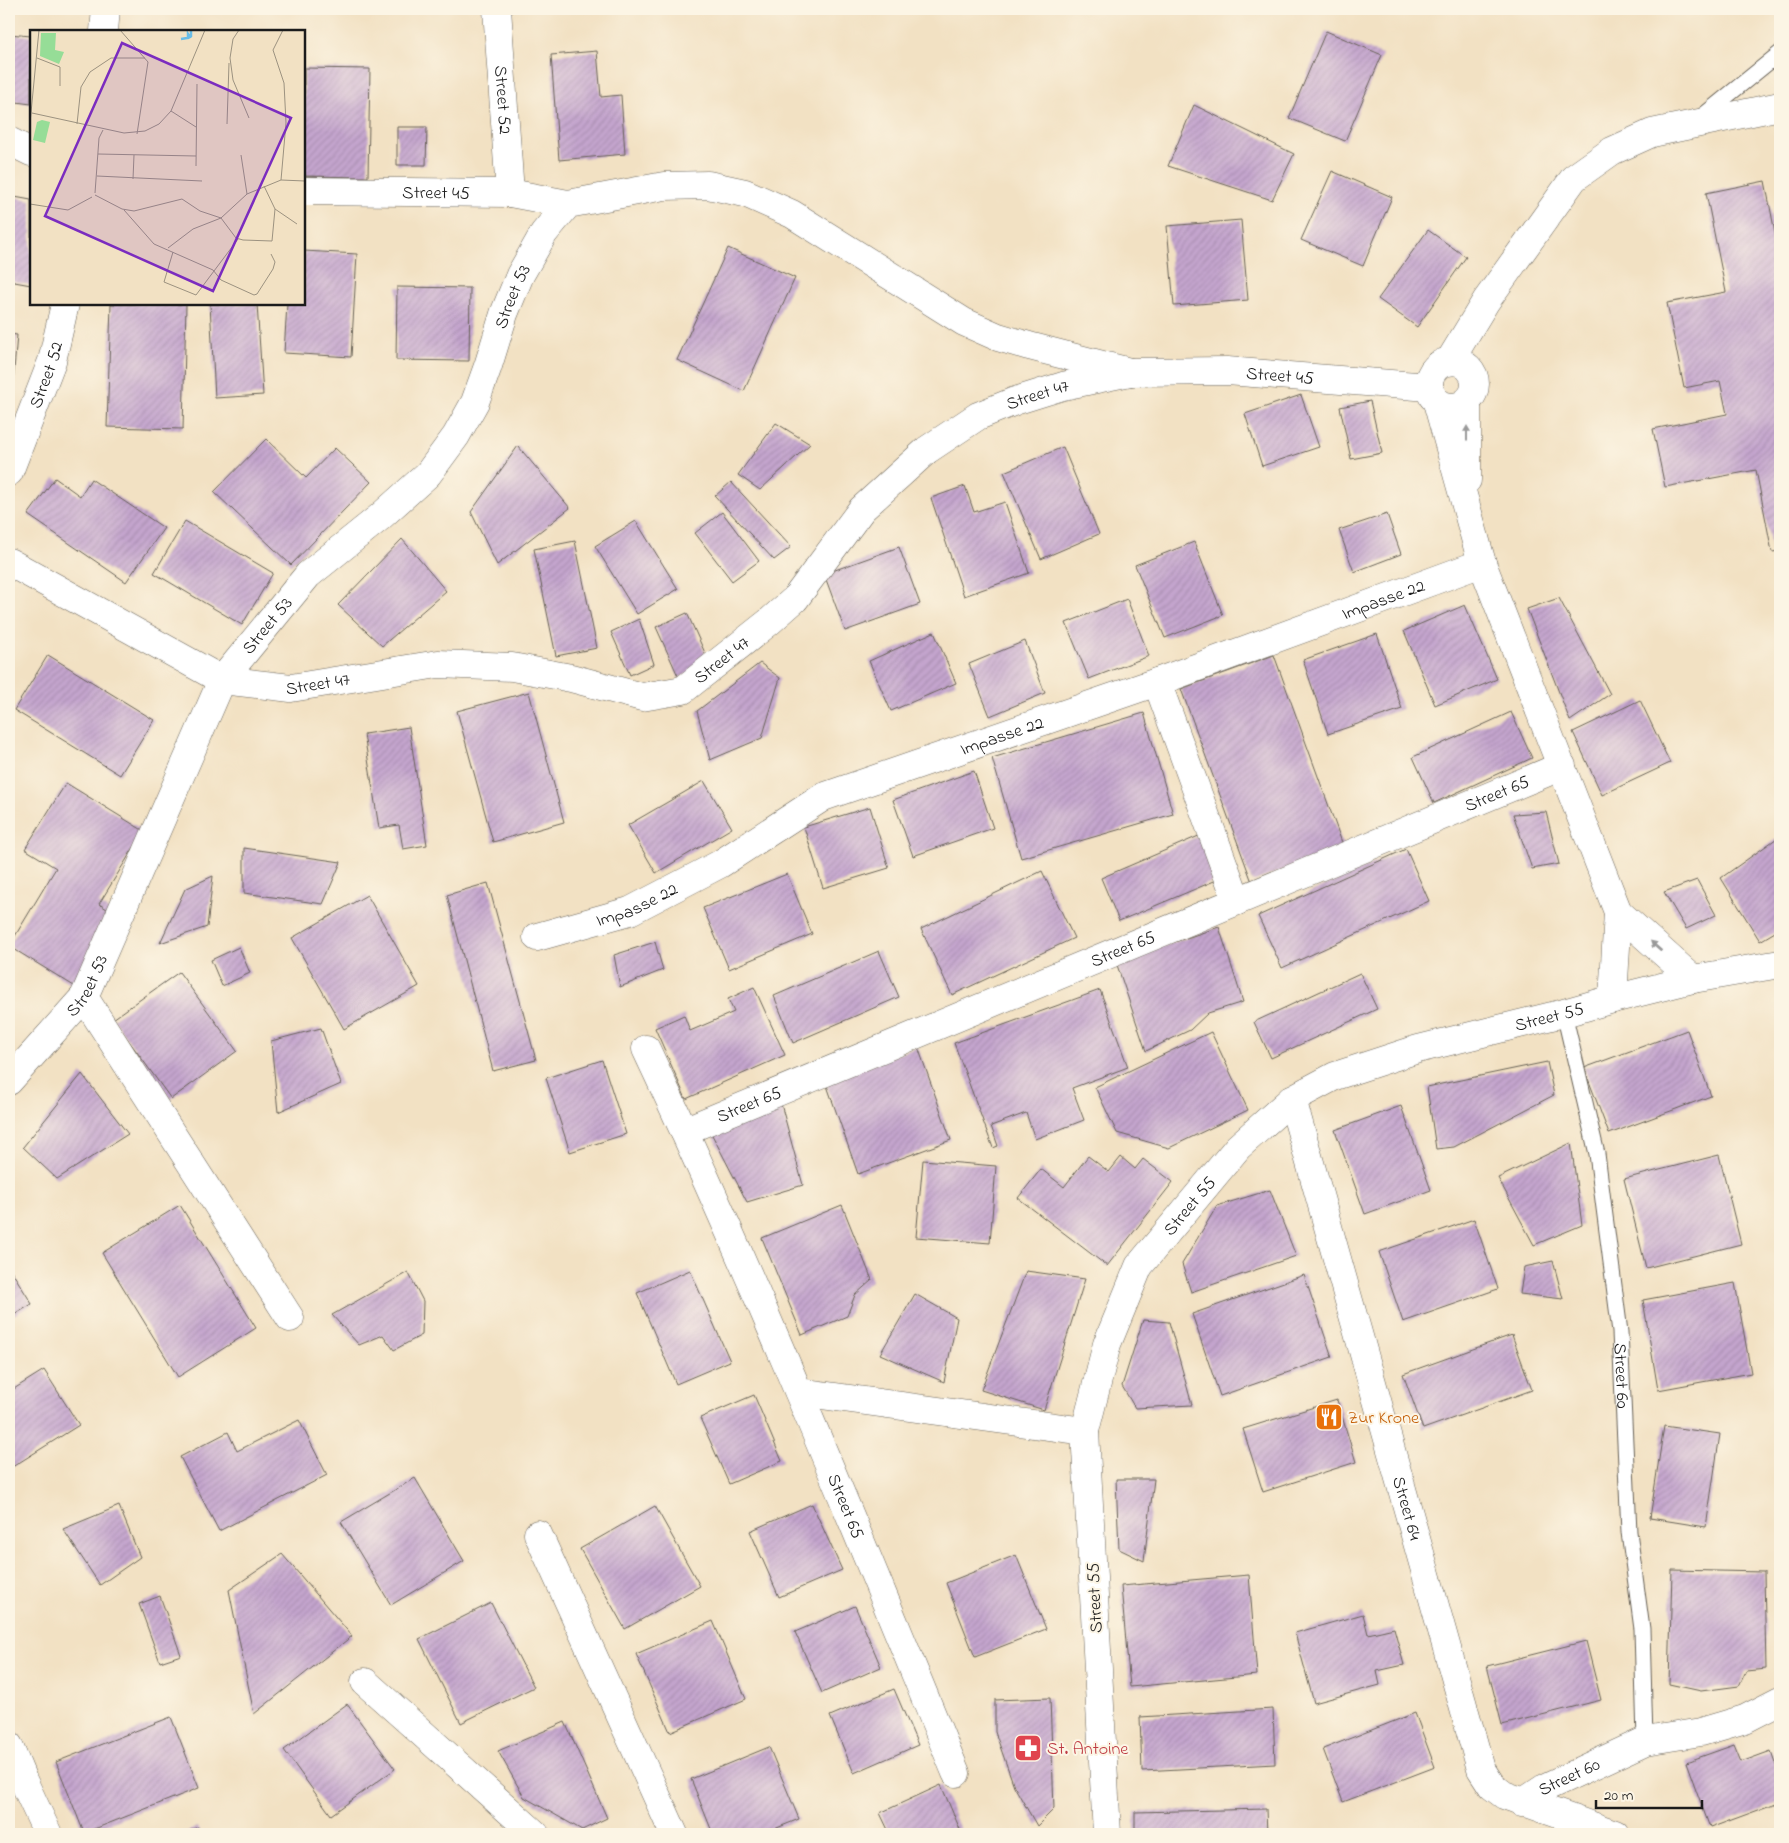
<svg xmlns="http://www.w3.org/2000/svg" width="1789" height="1843" viewBox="0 0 1789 1843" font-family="'Indie Flower',sans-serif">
  <defs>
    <pattern id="building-hatch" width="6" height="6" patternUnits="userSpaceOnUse" patternTransform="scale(1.25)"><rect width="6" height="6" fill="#c4a5ce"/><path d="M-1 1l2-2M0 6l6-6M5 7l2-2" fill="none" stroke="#a88db0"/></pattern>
  </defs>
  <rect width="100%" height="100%" fill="#fcf5e5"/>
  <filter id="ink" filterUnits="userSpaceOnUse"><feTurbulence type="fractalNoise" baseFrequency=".02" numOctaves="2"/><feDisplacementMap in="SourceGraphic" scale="10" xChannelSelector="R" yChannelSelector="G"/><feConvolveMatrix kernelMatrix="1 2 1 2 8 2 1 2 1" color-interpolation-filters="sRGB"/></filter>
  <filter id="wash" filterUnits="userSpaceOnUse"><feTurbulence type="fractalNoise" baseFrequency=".0096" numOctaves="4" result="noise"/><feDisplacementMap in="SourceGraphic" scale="20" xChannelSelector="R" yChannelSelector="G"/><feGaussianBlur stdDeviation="1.12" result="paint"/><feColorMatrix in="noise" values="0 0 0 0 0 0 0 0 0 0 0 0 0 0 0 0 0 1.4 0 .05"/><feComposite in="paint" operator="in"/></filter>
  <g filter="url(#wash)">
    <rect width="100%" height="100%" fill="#f2e1c3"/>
    <g id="blocks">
      <path fill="url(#building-hatch)" d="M1326,31L1382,55L1345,141L1289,118Z
        M9,34L31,36V104L9,101Z
        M597,51L601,97L621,95L625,154L559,160L551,55Z
        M304,68L370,69L368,177L304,176Z
        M1194,105L1294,154L1272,200L1168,166Z
        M397,127H427L426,165H397Z
        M1332,171L1392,197L1363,266L1301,240Z
        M1765,181L1780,259V551L1772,552L1756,470L1665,487L1653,429L1727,414L1720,381L1684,388L1667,303L1726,292L1706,193Z
        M9,196L31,200V285L9,281Z
        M1241,220L1248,300L1174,306L1167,226Z
        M1428,230L1466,257L1417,327L1378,299Z
        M728,248L795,278L744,391L677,360Z
        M304,251L357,254L351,357L284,353L287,304H304Z
        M397,287L470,288L469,361L396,360Z
        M111,304H186L183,429L107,427Z
        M210,304H257L263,395L215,398Z
        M9,334L17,335L12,394L9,393Z
        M1301,395L1319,447L1262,466L1245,414Z
        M1370,401L1382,453L1351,459L1340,407Z
        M776,423L810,444L760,490L738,475Z
        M266,439L306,478L335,448L371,482L291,565L214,492Z
        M518,446L570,508L497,565L471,512Z
        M1063,447L1099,534L1041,559L1004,472Z
        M55,478L80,496L91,479L164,528L126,582L28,515Z
        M731,482L791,547L774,560L715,496Z
        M965,486L974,512L1005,502L1029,573L964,596L931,498Z
        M722,512L759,561L732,581L695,533Z
        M1387,514L1401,554L1354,572L1339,530Z
        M185,521L273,573L242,625L154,573Z
        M636,521L678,589L637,614L595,546Z
        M402,539L446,591L382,646L338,605Z
        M575,541L597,648L556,656L534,549Z
        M1194,542L1223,615L1165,638L1135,565Z
        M899,547L920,604L845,631L824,574Z
        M1559,598L1610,694L1570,721L1527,609Z
        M1127,599L1149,656L1089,679L1066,623Z
        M1465,605L1497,679L1435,705L1404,631Z
        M687,613L710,664L679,678L656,627Z
        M639,619L654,664L630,675L611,632Z
        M934,632L956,683L891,711L869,661Z
        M1377,634L1402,709L1328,734L1303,660Z
        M1025,641L1045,693L990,716L969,664Z
        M48,655L154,720L120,775L14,710Z
        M1274,655L1344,848L1252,882L1181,689Z
        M760,663L780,678L762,738L710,760L697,711Z
        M529,692L564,822L493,842L457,711Z
        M1640,700L1670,763L1602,795L1573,732Z
        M1511,712L1532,758L1434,803L1413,757Z
        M1144,713L1173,814L1021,858L992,758Z
        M409,727L427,845L403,849L399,825L379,828L364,734Z
        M974,771L993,828L913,856L893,800Z
        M704,781L732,828L656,873L628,825Z
        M66,783L144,831L99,904L118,916L74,986L9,946L56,868L25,849Z
        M870,807L889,868L823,888L804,827Z
        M1546,812L1559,864L1532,869L1513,814Z
        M1201,835L1219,879L1119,921L1101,878Z
        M1780,836V929L1760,941L1721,878Z
        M244,848L341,862L323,904L244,893Z
        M1406,849L1429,901L1282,968L1258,916Z
        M1042,871L1074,938L952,995L921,929Z
        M787,874L812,934L729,969L703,908Z
        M213,876L207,927L160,943L185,889Z
        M1697,880L1716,915L1686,929L1664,892Z
        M488,883L536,1060L493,1071L447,895Z
        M367,895L419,986L344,1029L292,938Z
        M1219,927L1243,1002L1208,1013L1190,1030L1146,1051L1116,962Z
        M655,942L663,970L620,987L614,955Z
        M239,947L250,973L222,986L211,960Z
        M879,951L899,997L793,1043L774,996Z
        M179,972L237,1051L171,1099L113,1019Z
        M1360,973L1377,1009L1271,1058L1254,1022Z
        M754,987L785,1055L686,1099L655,1028L684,1015L690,1031L734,1012L728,999Z
        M1100,990L1128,1067L1072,1088L1084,1120L1035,1139L1026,1113L991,1126L998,1146L993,1148L954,1043Z
        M321,1028L341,1084L278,1112L271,1041Z
        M1687,1030L1711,1096L1609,1134L1584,1068Z
        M1211,1032L1248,1110L1169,1148L1117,1133L1095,1087Z
        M918,1047L951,1140L858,1174L825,1080Z
        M602,1060L626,1134L570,1152L546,1078Z
        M1547,1062L1554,1095L1454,1147L1436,1149L1427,1087Z
        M82,1074L128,1134L57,1179L23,1147Z
        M781,1104L803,1185L747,1202L709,1129Z
        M1401,1106L1431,1190L1365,1214L1335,1130Z
        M1571,1143L1582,1225L1534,1245L1498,1178Z
        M1719,1155L1741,1244L1646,1268L1624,1179Z
        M1088,1156L1109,1172L1121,1157L1135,1169L1143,1159L1173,1182L1107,1266L1018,1198L1041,1169L1064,1187Z
        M923,1160L996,1166L990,1243L916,1237Z
        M1270,1190L1296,1256L1191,1292L1182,1264L1217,1206Z
        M180,1205L256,1328L178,1377L102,1253Z
        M842,1205L872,1280L855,1295L847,1316L802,1335L762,1238Z
        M1474,1219L1498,1289L1403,1322L1379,1252Z
        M1553,1261L1563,1299L1520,1294L1524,1267Z
        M9,1267L32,1304L9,1318Z
        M690,1270L730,1361L676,1384L637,1293Z
        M1026,1271L1085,1279L1044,1410L981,1390Z
        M408,1272L423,1301L422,1335L394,1350L383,1335L359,1345L332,1315Z
        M1304,1275L1332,1357L1220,1396L1192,1314Z
        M1735,1283L1751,1373L1658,1390L1643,1300Z
        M915,1294L957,1318L944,1382L880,1354Z
        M1143,1320L1169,1322L1192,1405L1135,1408L1122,1386Z
        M1512,1335L1532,1390L1423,1429L1403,1374Z
        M44,1370L79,1425L9,1469V1392Z
        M754,1395L782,1461L729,1484L700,1418Z
        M1337,1400L1356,1462L1263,1492L1243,1429Z
        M299,1420L327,1475L219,1531L180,1457L228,1432L237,1451Z
        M1664,1426L1720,1434L1706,1527L1650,1518Z
        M415,1478L464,1561L391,1605L341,1522Z
        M1116,1479H1154L1144,1561L1119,1549Z
        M812,1504L842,1570L779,1597L750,1531Z
        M119,1506L140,1557L100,1585L63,1529Z
        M655,1506L700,1586L625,1629L580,1549Z
        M282,1554L352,1636L254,1714L229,1590Z
        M1016,1555L1046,1629L975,1657L946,1583Z
        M1672,1570L1764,1572L1766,1669L1746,1671L1739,1686L1701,1691L1669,1684Z
        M1249,1575L1257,1675L1130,1687L1121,1586Z
        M160,1596L181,1655L160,1662L139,1604Z
        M491,1603L534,1687L461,1723L419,1639Z
        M855,1606L881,1667L822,1693L795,1632Z
        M1363,1614L1368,1634L1394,1628L1404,1665L1377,1671L1380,1685L1314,1703L1295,1633Z
        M713,1621L746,1699L670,1732L636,1654Z
        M1586,1641L1601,1700L1502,1725L1487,1666Z
        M894,1689L918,1745L854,1773L830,1716Z
        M1050,1698L1054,1809L1037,1826L1014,1786L995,1732V1700Z
        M347,1704L395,1769L331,1815L284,1750Z
        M1273,1709L1275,1764L1142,1771L1140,1717Z
        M1415,1713L1435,1767L1343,1802L1323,1749Z
        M171,1717L199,1788L84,1833L56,1762Z
        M565,1722L607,1818L582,1830L524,1797L498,1751Z
        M1734,1745L1741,1762L1771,1751L1780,1777V1802L1710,1828L1686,1762Z
        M769,1747L799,1819L762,1834H713L691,1779Z
        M941,1785L962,1834H890L880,1813Z
        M1266,1809L1267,1834H1135V1812Z
        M198,1827L201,1834H182Z"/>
    </g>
  </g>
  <g filter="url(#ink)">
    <use href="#blocks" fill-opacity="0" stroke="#676156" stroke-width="1"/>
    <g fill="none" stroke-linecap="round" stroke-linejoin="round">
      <g stroke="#676156" stroke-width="17">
        <g id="service">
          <path d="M1700,118L1780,53"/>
          <path id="s1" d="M1564,1013L1597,1154L1620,1332L1629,1532L1642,1629L1645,1741"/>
        </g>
      </g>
      <g stroke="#676156" stroke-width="29">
        <g id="minor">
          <path id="s2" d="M497,9L510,193"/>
          <path d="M104,31L106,9"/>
          <path d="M9,141L31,152"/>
          <path id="s3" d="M304,191L510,193L568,204"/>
          <path id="s4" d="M9,472L52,361L65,304"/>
          <path id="s5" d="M9,562L222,680L291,688L438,664L512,667L571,678L642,697L683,690L769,622L795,599L862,509L927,450L978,416L1015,401L1063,386L1130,372"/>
          <path d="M1157,682L1237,901"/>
          <path id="s6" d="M537,937L630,911L720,864L823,797L1157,682L1482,563"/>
          <path d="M84,997L290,1318"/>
          <path id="s7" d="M646,1049C758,1286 856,1530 956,1773"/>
          <path id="s8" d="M1292,1099L1481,1769L1492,1786L1504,1795L1615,1834"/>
          <path id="s9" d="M684,1131L1562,766"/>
          <path d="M799,1392L1085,1431"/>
          <path d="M538,1534L674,1834"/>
          <path d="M365,1682L535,1834"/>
          <path d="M9,1746L23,1780L48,1834"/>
          <path id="s10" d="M1522,1803L1546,1787L1645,1741L1701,1732L1745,1719L1780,1701"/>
        </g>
      </g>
      <g stroke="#676156" stroke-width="29">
        <g id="tertiary">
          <circle cx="1452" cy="384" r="23"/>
          <path d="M1449,362L1486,301L1574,178L1612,151L1652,133L1780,106"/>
          <path d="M1467,401V480"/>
          <path d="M1437,402L1482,563L1618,912L1613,999"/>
          <path d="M1618,912L1693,979"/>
          <path id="s11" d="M9,1081L84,997L222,680L308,575L380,517L428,474L456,436L475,402L488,366L504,314L520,275L544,233L568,204L664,186L708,185L745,193L792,214L964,322L998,337L1029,346L1130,372L1227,371L1429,387"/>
          <path id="s12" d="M1107,1834L1085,1431L1107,1344L1139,1266L1238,1147L1292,1099L1335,1076L1418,1049L1564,1013L1613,999L1693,979L1780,964"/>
        </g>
      </g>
      <use href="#service" stroke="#fff" stroke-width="15"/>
      <use href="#minor" stroke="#fff" stroke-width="28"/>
      <use href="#tertiary" stroke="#fff" stroke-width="28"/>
    </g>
    <defs><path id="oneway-solid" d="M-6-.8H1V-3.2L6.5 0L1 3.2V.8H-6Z" transform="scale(1.25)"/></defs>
    <g fill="#999">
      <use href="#oneway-solid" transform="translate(1467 433) rotate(-90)"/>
      <use href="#oneway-solid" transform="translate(1656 946) rotate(-138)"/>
    </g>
  </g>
  <defs>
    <g id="restaurant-square" transform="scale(1.4375)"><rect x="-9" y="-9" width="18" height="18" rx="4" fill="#e8710a" stroke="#fcf5e5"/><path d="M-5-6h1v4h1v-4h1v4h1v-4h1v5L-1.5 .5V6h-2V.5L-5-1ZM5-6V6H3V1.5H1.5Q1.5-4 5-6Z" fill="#fff"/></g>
    <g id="pharmacy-square" transform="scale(1.4375)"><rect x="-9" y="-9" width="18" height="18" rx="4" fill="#e0444e" stroke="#fcf5e5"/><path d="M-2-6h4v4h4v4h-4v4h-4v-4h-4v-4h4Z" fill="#fff"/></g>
  </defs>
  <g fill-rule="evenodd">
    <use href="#restaurant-square" x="1329" y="1417"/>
    <use href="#pharmacy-square" x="1028" y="1748"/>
  </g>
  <g text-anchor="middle" stroke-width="4" stroke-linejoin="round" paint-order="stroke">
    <g font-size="18" fill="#1c1c1c" stroke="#fcf5e5">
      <text dy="6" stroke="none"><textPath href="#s2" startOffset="91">Street 52</textPath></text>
      <text dy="6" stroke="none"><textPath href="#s3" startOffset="132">Street 45</textPath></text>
      <text dy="6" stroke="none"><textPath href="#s11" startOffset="949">Street 53</textPath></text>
      <text dy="6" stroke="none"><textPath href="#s4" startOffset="104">Street 52</textPath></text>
      <text dy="6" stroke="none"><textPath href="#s11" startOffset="1816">Street 45</textPath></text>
      <text dy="6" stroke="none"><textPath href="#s5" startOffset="1180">Street 47</textPath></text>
      <text dy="6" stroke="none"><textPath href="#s6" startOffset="915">Impasse 22</textPath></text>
      <text dy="6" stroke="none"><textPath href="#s11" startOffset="529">Street 53</textPath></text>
      <text dy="6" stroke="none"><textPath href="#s5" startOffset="760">Street 47</textPath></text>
      <text dy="6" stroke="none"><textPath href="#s5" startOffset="340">Street 47</textPath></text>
      <text dy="6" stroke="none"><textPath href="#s6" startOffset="510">Impasse 22</textPath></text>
      <text dy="6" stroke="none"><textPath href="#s9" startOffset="880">Street 65</textPath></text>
      <text dy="6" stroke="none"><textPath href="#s6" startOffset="105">Impasse 22</textPath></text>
      <text dy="6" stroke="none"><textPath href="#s9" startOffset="475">Street 65</textPath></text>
      <text dy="6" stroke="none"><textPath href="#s11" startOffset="124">Street 53</textPath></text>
      <text dy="6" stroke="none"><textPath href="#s12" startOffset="1076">Street 55</textPath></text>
      <text dy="6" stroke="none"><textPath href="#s9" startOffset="70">Street 65</textPath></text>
      <text dy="6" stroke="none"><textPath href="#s12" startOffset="656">Street 55</textPath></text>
      <text dy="6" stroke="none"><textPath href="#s1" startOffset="368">Street 60</textPath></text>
      <text dy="6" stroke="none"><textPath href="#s7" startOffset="499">Street 65</textPath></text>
      <text dy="6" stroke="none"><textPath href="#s8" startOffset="425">Street 64</textPath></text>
      <text transform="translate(1094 1598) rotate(-93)" y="6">Street 55</text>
      <text dy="6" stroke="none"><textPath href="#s10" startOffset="54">Street 60</textPath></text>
    </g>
    <g font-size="18" fill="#c56008" stroke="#fcf5e5" text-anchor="start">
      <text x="1348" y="1423">Zur Krone</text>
    </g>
    <g font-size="18" fill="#be3a42" stroke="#fcf5e5" text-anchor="start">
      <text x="1047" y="1754">St. Antoine</text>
    </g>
  </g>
  <g transform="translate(30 30)">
    <rect width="275" height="275" fill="#f2e1c3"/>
    <path d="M11,3H26L25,20L34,22L29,34L10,26Z" fill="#96dd97"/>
    <path d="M12,90L20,92L15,113L3,110L7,92Z" fill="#96dd97"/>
    <path fill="none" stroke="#6abce6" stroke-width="2.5" d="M151,9L157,8H158L160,7L158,4V7H159L161,6V0"/>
    <path fill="none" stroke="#9c9280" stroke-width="1" d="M90,0L118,32L107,104M209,0L203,9L200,28L203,50L219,88M7,28L30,37V56M141,81L166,97M2,83L94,103L115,101L129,94L141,81L175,0M0,93L9,0M47,94L51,57L60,42L81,28H115M197,94L199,33M68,124L166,126M211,125L217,164M166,136L167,54M67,146L172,151M103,149L104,125M251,150L256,93L254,53L243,20L253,0M234,156L245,179L267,194M65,163L69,108L73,100M65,165L92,179L104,181L152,169L170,181L191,188L206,208L213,210L242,211L245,179M0,174L38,180L62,167M94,180L124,214L183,240L191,250L224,265L227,264L243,239L245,232L241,224M138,218L163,199L191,188L217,164L251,150L275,151M143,222L134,252L166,265L208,209"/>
    <path fill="#7b2cbf" fill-opacity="0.15" stroke="#7b2cbf" stroke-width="2.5" d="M92,13L261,88L183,261L15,186Z"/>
    <rect width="275" height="275" fill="none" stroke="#1c1c1c" stroke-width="2.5"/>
  </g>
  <rect width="1789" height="1843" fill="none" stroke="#fcf5e5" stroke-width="30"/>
  <path d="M1596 1800v8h106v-8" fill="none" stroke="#1c1c1c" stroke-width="2.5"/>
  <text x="1604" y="1800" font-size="15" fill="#1c1c1c" stroke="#fcf5e5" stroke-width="4" paint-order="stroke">20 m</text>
</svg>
